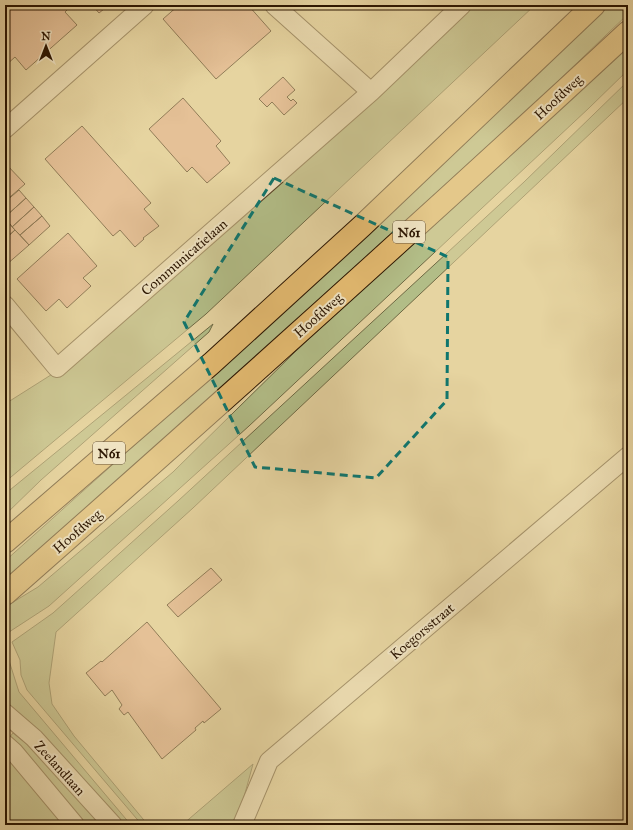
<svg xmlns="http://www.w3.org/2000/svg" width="633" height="830" viewBox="0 0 633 830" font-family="'IM FELL Great Primer',serif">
  <rect width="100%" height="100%" fill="#e6d4a1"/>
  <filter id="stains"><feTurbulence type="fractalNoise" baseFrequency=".005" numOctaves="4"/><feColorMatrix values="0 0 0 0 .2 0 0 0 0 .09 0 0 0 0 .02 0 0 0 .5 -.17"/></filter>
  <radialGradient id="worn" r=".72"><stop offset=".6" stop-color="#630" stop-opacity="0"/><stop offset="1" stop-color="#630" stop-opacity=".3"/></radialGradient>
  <path fill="#b2bd87" stroke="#6e6944" d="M470,5H535L206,314L5,482V404L54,373Z
    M605,5H628V14C426,210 215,396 5,583V561L206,381L485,123Z
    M628,43V70L589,108L249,426L49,606L6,634L5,607L38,587L173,472L296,351Z
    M628,81V98L193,508L56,632L49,683L52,704L74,736L148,825H142L27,690L21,675L20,660L12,642L53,613L178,501L524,182Z
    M213,324L209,332L41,480L5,515V494Z
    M5,648L19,692L131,825H118L5,702Z
    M13,733L40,755L100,825H80L8,739Z
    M5,751L70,825H5Z
    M253,764L241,808L234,825H182Z"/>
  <path fill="#e5ab8d" stroke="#2b1500" d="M5,5H72L65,12L77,25L26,70L15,57L5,66Z
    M92,5H109L99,13Z
    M179,5H248L271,31L216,79L163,19Z
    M283,77L295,90L287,97L291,101L293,99L297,103L284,115L272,102L267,107L259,99Z
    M183,98L221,141L216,146L230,163L207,183L192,167L187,172L149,129Z
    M82,126L151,203L144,209L159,226L143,238L144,239L135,247L120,230L113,236L45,159Z
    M5,163L25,184L10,197L5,191Z
    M19,190L26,198L5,217V202Z
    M26,198L34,207L12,227L5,217Z
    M34,207L42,216L20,235L12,227Z
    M42,216L50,226L29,245L20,235Z
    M5,218L15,230L5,239Z
    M15,230L29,245L6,265L5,239Z
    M68,233L97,266L83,278L91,286L67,308L59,299L46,311L17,279Z
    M211,568L222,580L178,617L167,605Z
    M147,622L221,709L204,723L203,721L195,728L196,730L162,759L128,712L124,715L119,709L122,705L112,690L105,696L86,673L101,661L102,662Z"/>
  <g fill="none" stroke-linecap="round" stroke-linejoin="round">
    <g stroke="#5a4528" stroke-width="20">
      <path id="minor" d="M274,5L371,92
        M5,129L145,5
        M5,305L57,368L371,92L462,5
        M5,713L34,738L113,825
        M5,744L14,752L75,825
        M242,825L269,761L628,456"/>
    </g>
    <g stroke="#2b1500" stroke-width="24">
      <path id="primary" d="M5,542L212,363L362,226L594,5
        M5,594C215,409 423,222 628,32"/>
    </g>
    <use href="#minor" stroke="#efe3c2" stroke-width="18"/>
    <use href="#primary" stroke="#e3ba70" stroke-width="22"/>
  </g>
  <path d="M0 0H633V830H0ZM274,178L448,257L447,400L376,478L255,467L184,322Z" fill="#e6d4a1" fill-opacity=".55" fill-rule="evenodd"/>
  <path fill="none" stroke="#0f766e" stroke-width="3" stroke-dasharray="8 5" stroke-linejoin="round" d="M274,178L448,257L447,400L376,478L255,467L184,322Z"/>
  <g text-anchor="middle" stroke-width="4" stroke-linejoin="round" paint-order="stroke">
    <g fill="#efe3c2" stroke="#66533a" stroke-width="1">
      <rect x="393" y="221" width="32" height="22" rx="3"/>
      <rect x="93" y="442" width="32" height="22" rx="3"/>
    </g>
    <g font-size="13" font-weight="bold" fill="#2b1500">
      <text x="409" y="237">N61</text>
      <text x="109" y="458">N61</text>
    </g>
    <g font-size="14" fill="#2b1500" stroke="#efe3c2">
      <text transform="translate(558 97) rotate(-43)" y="5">Hoofdweg</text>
      <text transform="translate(184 257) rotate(-41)" y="5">Communicatielaan</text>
      <text transform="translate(318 315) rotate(-42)" y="5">Hoofdweg</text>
      <text transform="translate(77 531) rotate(-41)" y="5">Hoofdweg</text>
      <text transform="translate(422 631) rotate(-40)" y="5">Koegorsstraat</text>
      <text transform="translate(60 768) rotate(48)" y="5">Zeelandlaan</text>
    </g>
  </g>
  <rect width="633" height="830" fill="none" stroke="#e6d4a1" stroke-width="20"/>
  <rect x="6" y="6" width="621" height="818" fill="none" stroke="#2b1500" stroke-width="2"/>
  <rect x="10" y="10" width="613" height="810" fill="none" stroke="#2b1500"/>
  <g transform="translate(46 46)" stroke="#efe3c2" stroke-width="3" paint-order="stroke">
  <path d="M0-3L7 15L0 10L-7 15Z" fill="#2b1500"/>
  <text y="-6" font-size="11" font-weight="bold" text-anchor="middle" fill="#2b1500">N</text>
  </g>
  <rect width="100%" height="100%" filter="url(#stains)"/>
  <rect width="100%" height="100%" fill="url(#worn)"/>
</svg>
